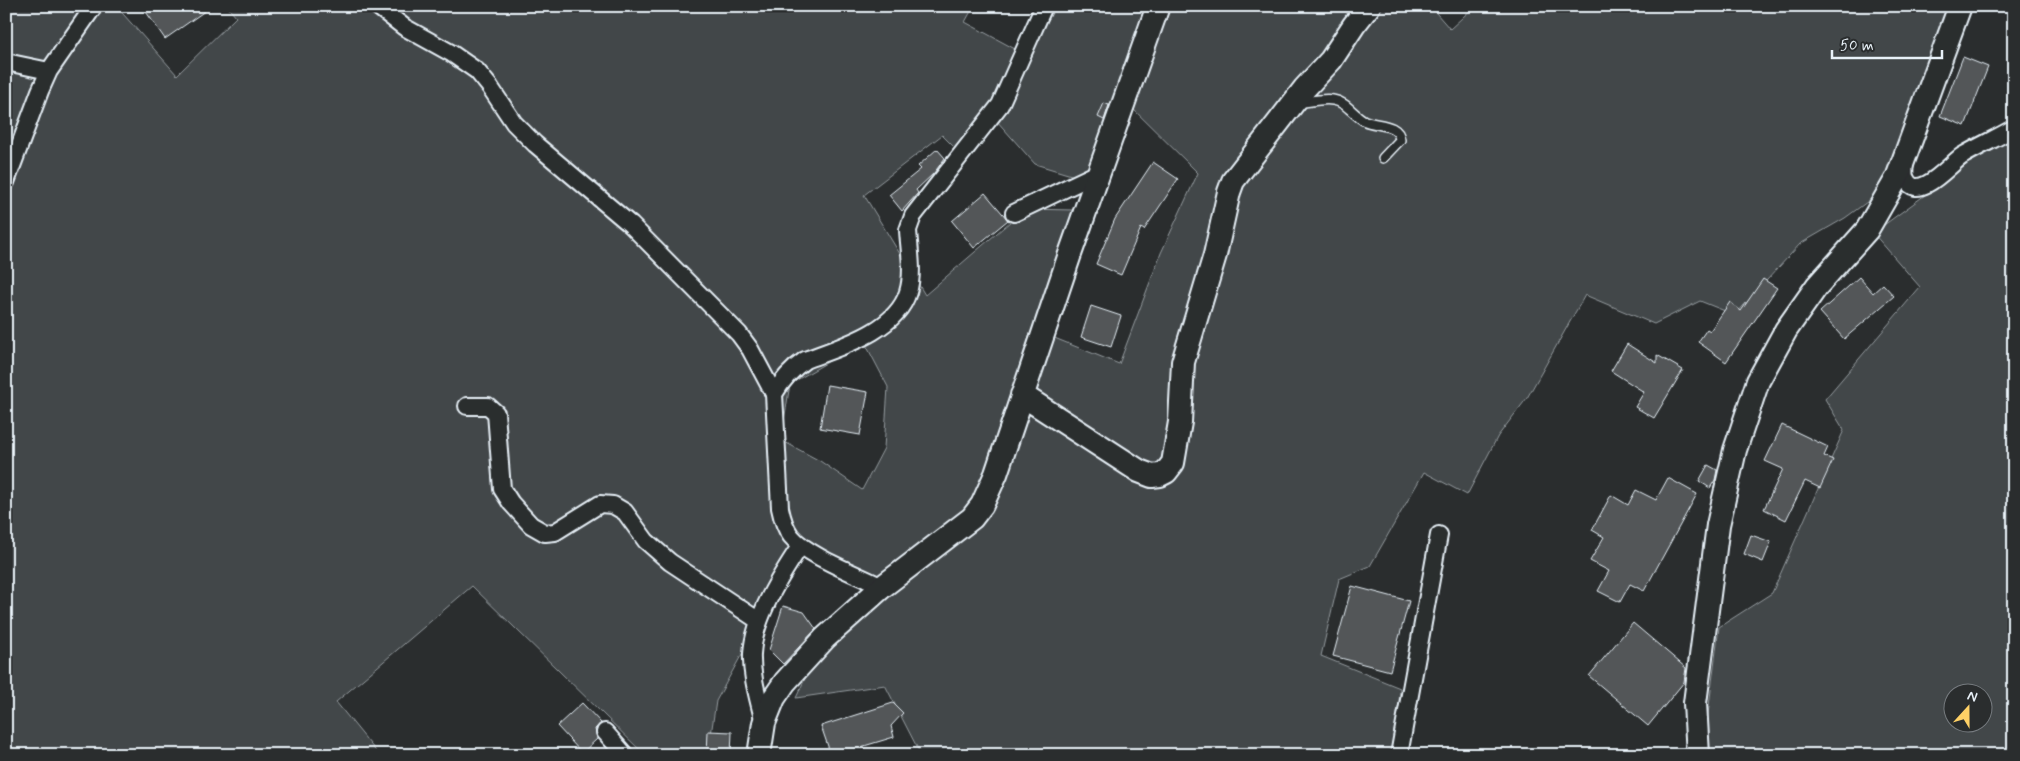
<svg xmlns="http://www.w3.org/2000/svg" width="2020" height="761" viewBox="0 0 2020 761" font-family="Mynerve,sans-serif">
  <rect width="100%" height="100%" fill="#2a2d2e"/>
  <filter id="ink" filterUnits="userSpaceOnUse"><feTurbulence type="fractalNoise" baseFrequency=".02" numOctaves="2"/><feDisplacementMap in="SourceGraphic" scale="10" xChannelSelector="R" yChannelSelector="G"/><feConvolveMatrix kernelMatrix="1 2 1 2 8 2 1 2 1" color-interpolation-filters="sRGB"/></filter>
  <g filter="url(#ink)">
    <path fill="#424648" stroke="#959ca0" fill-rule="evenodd" d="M6,6H116L177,75L236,17L227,6H974L965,22L1028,56L1056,6H1430L1450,29L1475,6H1958L1934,58L1878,194L1845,218L1800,244L1735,315L1700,301L1654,324L1585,295L1527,398L1498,436L1467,495L1424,472L1370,566L1339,579L1321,656L1400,688L1395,755H921L885,685L796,698L824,638L875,588L800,549L716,701L708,755H645L472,586L336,702L379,755H6ZM1123,99L1198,173L1161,253L1119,364L1047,335L1072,210L1025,209L925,295L864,195L942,135L960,153L996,120L1035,164L1091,181ZM864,341L888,387L884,448L862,490L820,461L781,440L790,384Z
      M2014,130V755H1707L1705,738L1719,627L1772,593L1844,430L1825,399L1920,287L1873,233ZM1952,694H1982V724H1952Z"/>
    <path fill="#535759" stroke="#e8f1f8" d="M142,6H212L165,39Z
      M1963,57L1988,67L1965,126L1940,116Z
      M1104,103L1109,105L1104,120L1098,117Z
      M937,149L945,158L934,173L916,190L918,193L902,211L889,195L921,169L918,166Z
      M1153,162L1178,179L1144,230L1141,228L1121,275L1096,264L1115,219Z
      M985,193L1008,220L974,248L952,221Z
      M1859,277L1873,293L1883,284L1894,296L1844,339L1820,312Z
      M1763,279L1777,288L1726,362L1698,342L1707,329L1710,331L1730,302L1741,311Z
      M1091,306L1121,316L1111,347L1081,337Z
      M1627,344L1657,363V355L1683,370L1654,418L1635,407L1644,392L1611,371Z
      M827,385L868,392L860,435L820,428Z
      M1782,425L1828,447L1824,456L1833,460L1820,488L1805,481L1786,520L1764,509L1783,469L1765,461Z
      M1708,465L1717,470L1715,480L1710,488L1699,481Z
      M1668,478L1697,494L1644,591L1630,584L1620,602L1598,591L1609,571L1590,561L1604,537L1592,530L1611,495L1628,505L1636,490L1656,500Z
      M1751,535L1771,542L1763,562L1744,554Z
      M1352,586L1409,601L1390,671L1333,656Z
      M783,606L804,612L816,629L783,664L769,650Z
      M1633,623L1686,668L1684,682L1648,726L1589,676Z
      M582,703L601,723L595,729L597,739L582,753L557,726Z
      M893,703L903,713L891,726L894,737L864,746L866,755H831L821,726Z
      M708,731L732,732L731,755H707Z"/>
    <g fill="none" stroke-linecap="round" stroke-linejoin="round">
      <g stroke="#e8f1f8" stroke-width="12">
        <path id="lane" d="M1297,103C1309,102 1322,98 1333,100C1347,102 1353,115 1365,121C1376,126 1399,123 1400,140L1383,158"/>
      </g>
      <g stroke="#e8f1f8" stroke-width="20">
        <path id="street" d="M377,6L404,27L451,53L477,71L490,87L514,123L535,144L631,225L739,334L750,349L774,394L780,508C782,518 785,528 791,536C807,556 859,575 882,587
          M6,62L49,71
          M1905,160C1905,165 1903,174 1906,179C1918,204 1951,163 1962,156C1979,146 1997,138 2014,128
          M6,182L40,91L49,71L94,6
          M1014,213L1100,172
          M774,394C782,380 791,370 805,360C839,347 896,332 908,292C914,273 909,249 908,230L913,216L1000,105L1044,6
          M467,406H488L496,413L502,489L511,503L531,525L545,533L555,532L600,504L613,505L625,512L646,541L670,562L759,621
          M764,723C759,700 751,677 752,654C754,617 781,575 801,545
          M605,732L625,755
          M1399,755L1439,535"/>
      </g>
      <g stroke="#e8f1f8" stroke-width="26">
        <path id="secondary" d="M1022,395L1139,471L1152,476L1160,475L1166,472L1173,463L1180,422L1183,362L1215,255L1229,192L1233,181L1305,88L1331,60L1354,25L1369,6
          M759,755L764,723L774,698L785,682L825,638L882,587L972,518L982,505L996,474L1069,257L1158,6
          M1698,755L1695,703L1718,525L1735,450L1758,381L1786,330L1817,286L1867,230L1897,178L1960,6"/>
      </g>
      <use href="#lane" stroke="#2a2d2e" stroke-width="9"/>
      <use href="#street" stroke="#2a2d2e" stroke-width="16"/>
      <use href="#secondary" stroke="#2a2d2e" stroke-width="22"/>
    </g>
  </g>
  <rect width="2020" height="761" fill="none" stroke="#2a2d2e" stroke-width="25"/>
  <rect x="12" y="12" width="1995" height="736" fill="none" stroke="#e8f1f8" stroke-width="2" filter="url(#ink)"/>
  <g transform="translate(1968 708) rotate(21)"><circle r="24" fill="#2a2d2e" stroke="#767b7f"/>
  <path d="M0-4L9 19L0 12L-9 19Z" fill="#ffd166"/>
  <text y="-8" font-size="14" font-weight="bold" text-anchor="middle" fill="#e8f1f8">N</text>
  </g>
  <path d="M1832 50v8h110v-8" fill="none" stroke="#e8f1f8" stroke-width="2.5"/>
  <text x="1840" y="50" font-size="15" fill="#e8f1f8" stroke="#2a2d2e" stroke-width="4" paint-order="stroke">50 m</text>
</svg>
